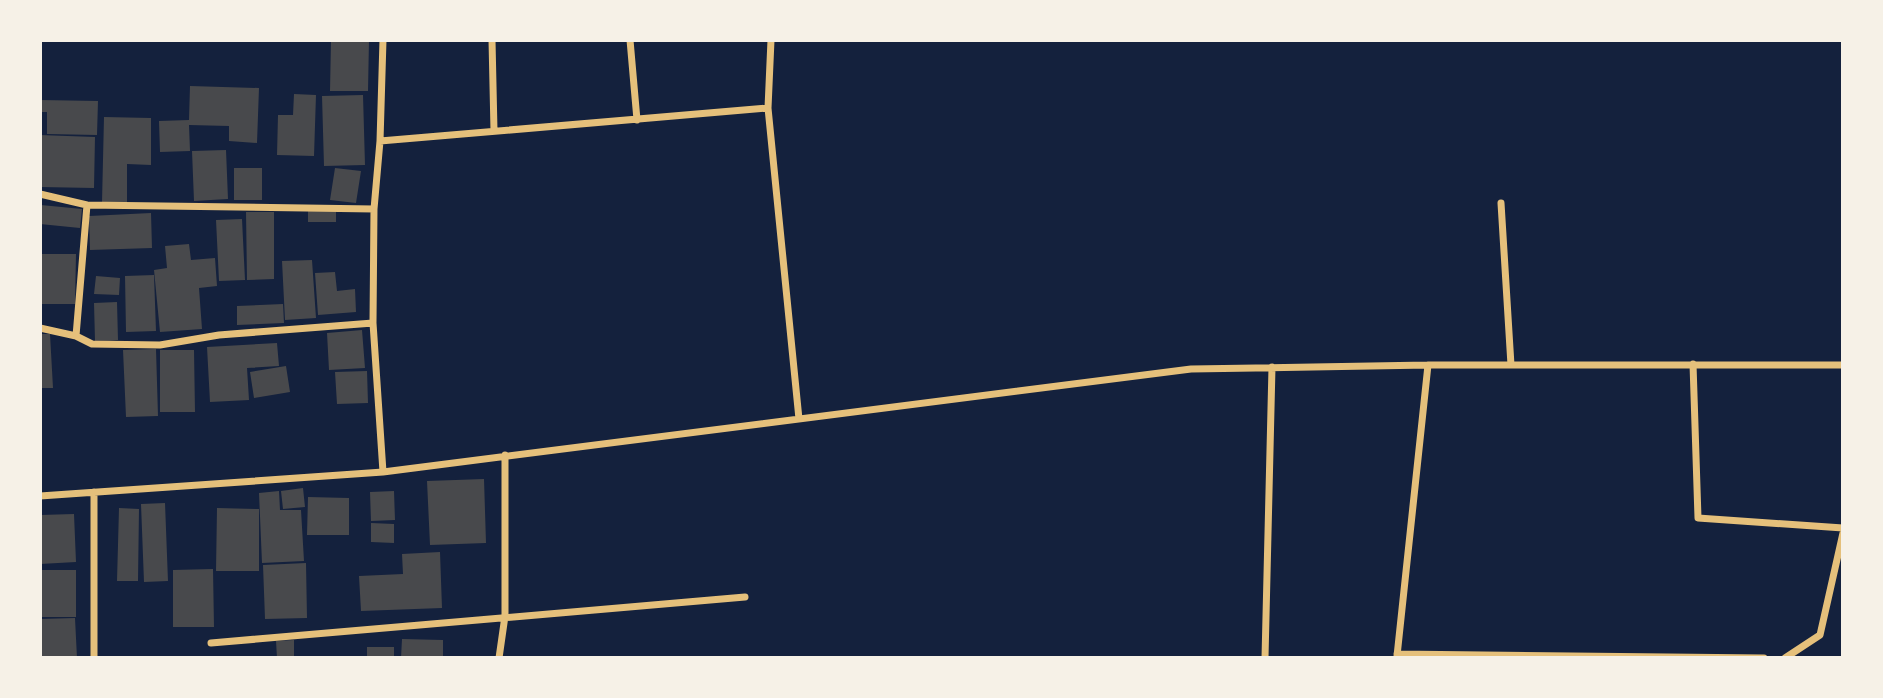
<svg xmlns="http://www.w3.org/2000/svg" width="1883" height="698" viewBox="0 0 1883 698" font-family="'Playfair Display',serif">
  <rect width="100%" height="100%" fill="#14213d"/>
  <path fill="#48494c" d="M331,40H369L368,91H330Z
    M190,86L259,88L257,143L229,141V126L189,125L190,151L160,152L159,121L189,120Z
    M294,94L316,95L314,156L277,155L278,115H293Z
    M363,95L365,165L324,166L322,96Z
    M40,100L98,101L97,135L47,134V112H40Z
    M104,117L151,118V165L127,164V203L102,202Z
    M40,135L95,137L94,188L40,187Z
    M226,150L228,199L194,201L192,151Z
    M234,168H262V200H234Z
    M335,168L361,171L356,203L330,200Z
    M41,205L82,209L80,228L40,224Z
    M308,208L336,209V222H308Z
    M246,212H274V279L247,280Z
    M151,213L152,248L90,250L89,216Z
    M242,219L245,280L219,281L216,220Z
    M189,244L191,260L215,258L217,286L199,288L202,329L160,332L154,270L167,268L165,246Z
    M41,254H76L75,304H41Z
    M312,260L316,318L285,320L282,261Z
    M335,272L337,291L355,289L356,312L318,315L315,273Z
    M154,275L156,331L126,332L125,276Z
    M96,276L120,278L119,295L94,294Z
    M117,302L118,340L95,341L94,303Z
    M283,304L284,323L237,325V306Z
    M362,330L365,368L329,370L327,333Z
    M40,334H50L53,388H40Z
    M277,343L279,366L247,368L249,400L210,402L207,347Z
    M156,349L158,416L126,417L123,350Z
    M160,350H194L195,412H160Z
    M286,366L290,392L254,398L250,372Z
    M367,371L368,403L337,404L335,372Z
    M484,479L486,543L430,545L427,481Z
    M303,488L305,507L283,509L281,491Z
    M279,491L280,510H301L304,561L262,563L259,493Z
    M394,491L395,520L371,521L370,492Z
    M308,497L349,498V535H307Z
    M165,503L168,581L144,582L141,504Z
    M119,508L139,509L138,581H117Z
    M217,508L259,509V571H216Z
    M74,514L76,562L40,564V515Z
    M371,523L394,524V543L371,542Z
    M440,552L442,608L361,611L359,576L403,574L402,554Z
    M306,563L307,618L265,619L263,565Z
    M213,569L214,627H173V570Z
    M40,570H76V617H40Z
    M75,618L77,658H40V619Z
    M402,639L443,640V658H401Z
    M294,640V658H277L276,641Z
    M367,647H394V658H367Z"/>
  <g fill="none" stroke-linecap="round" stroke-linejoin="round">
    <path stroke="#e5c07b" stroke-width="7" d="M492,40L494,131
      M630,40L637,120
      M768,108L771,40
      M380,141L383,40
      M40,194L87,205L76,336
      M1501,203L1511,365
      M87,205L374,209
      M40,328L76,336L92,344L160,345L219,335L373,323
      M1693,364L1698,518L1843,528
      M383,472L373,323L374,209L380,141L768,108L799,419
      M94,492V658
      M40,496L383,472L1191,369L1428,365H1843
      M211,643L745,597
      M1397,654L1764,658
      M1397,656L1428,365
      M499,658L505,616V455
      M1265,658L1272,367
      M1785,658L1820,635L1843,533"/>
  </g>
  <rect width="1883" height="698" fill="none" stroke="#f6f1e7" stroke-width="84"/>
</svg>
